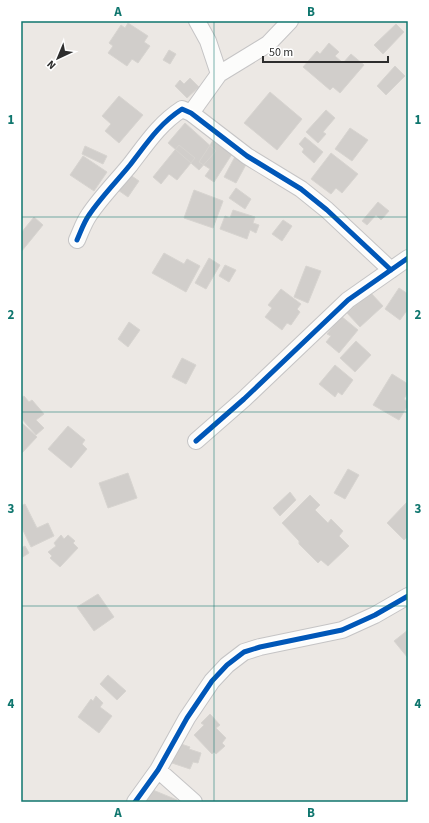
<svg xmlns="http://www.w3.org/2000/svg" width="429" height="823" viewBox="0 0 429 823" font-family="'Source Sans 3',sans-serif">
  <rect width="100%" height="100%" fill="#ece8e4"/>
  <path fill="#d1cecb" stroke="#d7d4d0" d="M128,23L148,36L144,42L150,46L138,63L132,59L127,66L108,53L113,46L109,43L121,25L125,28Z
    M396,24L404,32L383,54L374,45Z
    M329,43L339,52L335,56L343,63L351,54L364,65L340,93L333,87L330,90L303,67L317,51L320,54Z
    M169,50L176,54L170,64L163,60Z
    M395,66L405,76L386,95L377,86Z
    M190,78L199,87L187,98L175,86L180,80L184,84Z
    M270,92L302,119L277,150L244,123Z
    M119,96L143,115L119,143L105,131L111,124L102,116Z
    M326,110L335,118L323,132L326,134L318,143L306,132Z
    M185,123L216,151L199,170L168,143Z
    M350,128L368,140L352,161L335,149Z
    M305,137L323,152L314,163L302,152L304,149L299,144Z
    M214,139L234,151L214,182L205,176L210,169L199,162Z
    M179,145L195,158L177,180L169,174L161,184L153,177Z
    M85,146L107,156L103,164L82,154Z
    M237,153L249,159L236,183L224,177Z
    M331,153L358,174L342,193L336,188L331,194L311,179Z
    M83,156L107,172L94,191L70,175Z
    M126,172L139,181L128,197L115,188Z
    M236,188L251,199L245,209L229,198Z
    M194,190L223,201L213,228L184,218Z
    M378,202L389,211L381,220L376,215L367,225L362,221Z
    M233,210L255,217L253,223L259,225L256,233L250,230L247,239L220,229L225,216L230,218Z
    M34,217L43,225L21,252V233Z
    M283,220L292,226L282,241L272,234Z
    M164,253L184,264L187,259L200,266L186,292L152,273Z
    M209,258L220,265L206,289L195,283Z
    M225,265L236,270L229,282L219,276Z
    M306,266L321,271L308,303L294,297Z
    M399,288L408,294V309L400,320L385,309Z
    M281,289L301,304L297,309L300,312L291,325L287,323L282,330L265,317L272,308L268,305Z
    M370,292L383,306L360,327L347,313Z
    M341,316L358,330L339,353L326,342L331,336L327,334Z
    M129,322L140,330L128,347L118,339Z
    M356,341L371,355L355,372L340,358Z
    M182,358L196,365L186,384L172,377Z
    M335,365L353,380L342,395L338,392L335,397L319,384Z
    M392,374L408,384V392L404,399L408,402V405L399,420L373,405Z
    M24,396L29,402L32,400L44,414L36,420L44,428L36,435L21,418V398Z
    M21,422L37,437L21,454Z
    M68,426L85,440L82,444L87,449L71,468L48,449Z
    M348,469L359,475L345,499L334,493Z
    M128,473L137,498L108,508L99,483Z
    M290,492L296,500L280,516L273,508Z
    M310,495L320,505L315,510L328,523L331,519L343,531L339,536L349,546L328,566L321,560L318,563L299,544V541L282,523Z
    M408,501V536L404,540L387,523Z
    M25,504L37,528L48,523L54,536L31,547L21,526V506Z
    M61,535L64,539L68,535L75,541L73,543L78,548L60,567L50,558L52,556L48,552L56,546L54,543Z
    M25,546L29,553L21,558V548Z
    M98,594L114,617L94,631L77,607Z
    M408,630V658L394,641Z
    M108,675L126,691L117,700L100,684Z
    M96,696L103,703L100,707L112,716L99,733L78,717L91,699L93,701Z
    M210,714L220,725L216,728L226,738L222,743L225,746L216,754L214,752L212,754L194,735L204,725L201,723Z
    M178,743L190,747L189,749L201,753L198,763L193,762L190,769L172,763Z
    M148,788L177,800L176,802H142Z"/>
  <g fill="none" stroke-linecap="round" stroke-linejoin="round">
    <g stroke="#c5c4c5" stroke-width="18">
      <path id="street" d="M197,21L208,41L219,74
        M191,113L219,74L268,44L290,21
        M77,240C81,231 84,222 89,215C101,197 117,181 130,165C147,143 159,124 182,109L191,113L247,156L301,189L327,210L391,270
        M196,441L244,399L348,300L408,258
        M158,770L194,802
        M135,802L158,770L187,718L212,681L227,665L244,652L260,647L342,630L375,615L408,596"/>
    </g>
    <use href="#street" stroke="#fcfcfb" stroke-width="16"/>
    <g stroke="#fff" stroke-width="8">
      <path id="cycleway" d="M77,240C81,231 84,222 89,215C101,197 117,181 130,165C147,143 159,124 182,109L191,113L247,156L301,189L327,210L391,270
        M196,441L244,399L348,300L408,258
        M135,802L158,770L187,718L212,681L227,665L244,652L260,647L342,630L375,615L408,596"/>
    </g>
    <use href="#cycleway" stroke="#0057b8" stroke-width="5"/>
  </g>
  <path fill="none" stroke="#0f766e" stroke-width="1" stroke-opacity="0.55" d="M214,21V802M21,217H408M21,412H408M21,606H408"/>
  <rect width="429" height="823" fill="none" stroke="#ffffff" stroke-width="44"/>
  <g transform="translate(58 58) rotate(224)" stroke="#ffffff" stroke-width="3" paint-order="stroke">
  <path d="M0-3L7 15L0 10L-7 15Z" fill="#2e2e2e"/>
  <text y="-6" font-size="11" font-weight="bold" text-anchor="middle" fill="#2e2e2e">N</text>
  </g>
  <path d="M263 56v6h125v-6" fill="none" stroke="#2e2e2e" stroke-width="2"/>
  <text x="269" y="56" font-size="12" fill="#2e2e2e" stroke="#ffffff" stroke-width="3" paint-order="stroke">50 m</text>
  <rect x="22" y="22" width="385" height="779" fill="none" stroke="#0f766e" stroke-width="1.5"/>
  <g font-size="13" text-anchor="middle" font-weight="bold" fill="#0f766e">
    <text x="118" y="16">A</text>
    <text x="311" y="16">B</text>
    <text x="11" y="124">1</text>
    <text x="418" y="124">1</text>
    <text x="11" y="319">2</text>
    <text x="418" y="319">2</text>
    <text x="11" y="513">3</text>
    <text x="418" y="513">3</text>
    <text x="11" y="708">4</text>
    <text x="418" y="708">4</text>
    <text x="118" y="817">A</text>
    <text x="311" y="817">B</text>
  </g>
</svg>
